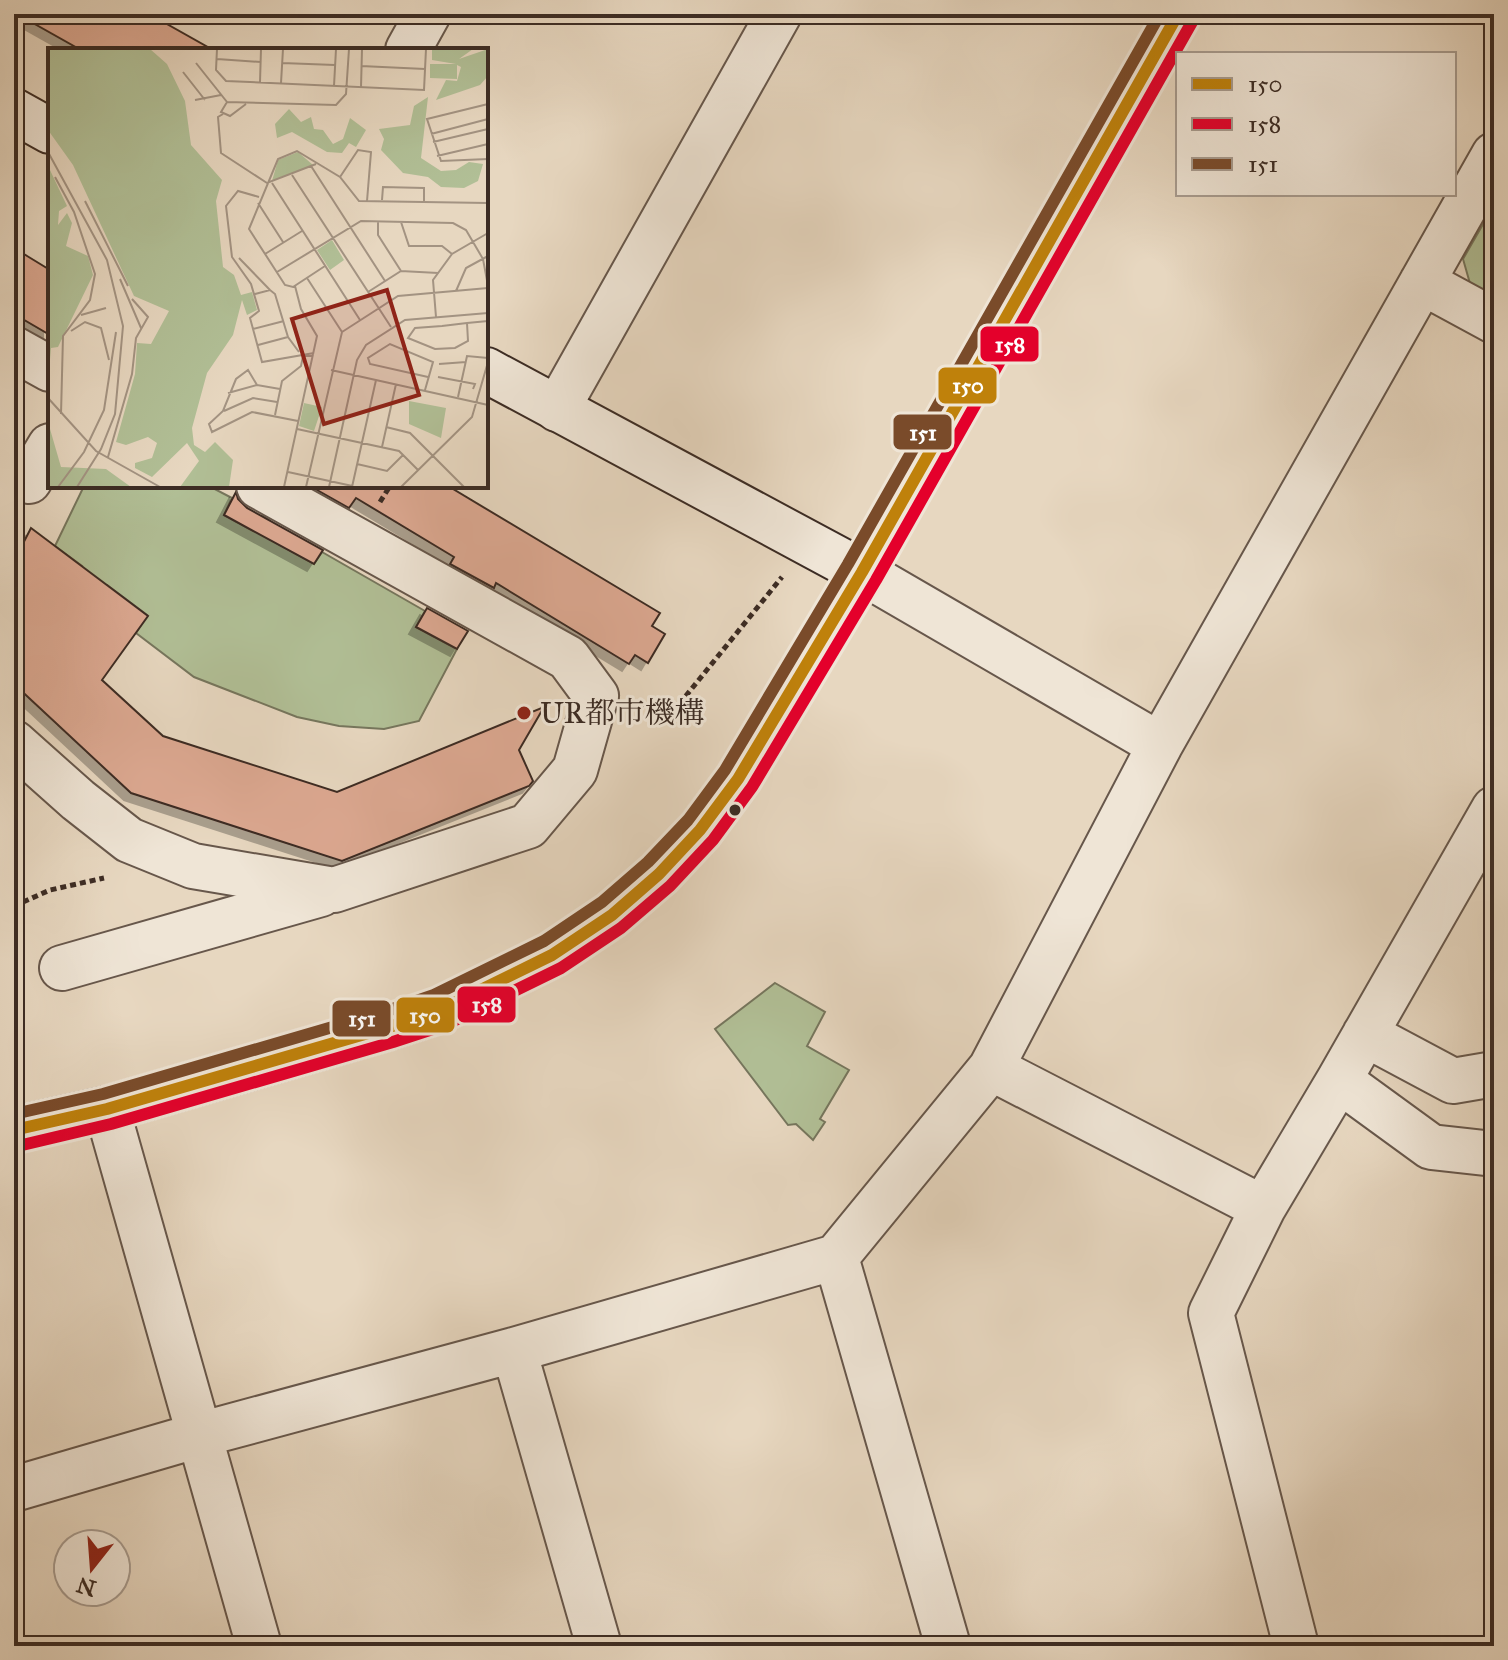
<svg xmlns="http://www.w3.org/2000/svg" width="1508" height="1660" viewBox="0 0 1508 1660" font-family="'IM FELL Great Primer','Noto Serif JP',serif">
  <defs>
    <filter id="shadow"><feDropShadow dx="-7" dy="7" stdDeviation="0" flood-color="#0004"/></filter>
  </defs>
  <rect width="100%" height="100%" fill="#e7d7c0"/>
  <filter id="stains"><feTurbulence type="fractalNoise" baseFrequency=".0025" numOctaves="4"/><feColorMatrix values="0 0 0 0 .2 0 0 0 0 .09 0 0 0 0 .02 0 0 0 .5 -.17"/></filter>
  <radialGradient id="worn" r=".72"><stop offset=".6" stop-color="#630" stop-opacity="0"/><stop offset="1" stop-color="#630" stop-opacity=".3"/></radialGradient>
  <path fill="#b1bf96" stroke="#76765d" stroke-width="2" d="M1494,205V305L1473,294L1463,259Z
    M84,486H209L232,498L224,515L253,531L263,515L276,526L270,539L314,564L322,552L425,611L416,627L457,649L419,721L384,729L339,726L297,717L194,677L136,633L147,615L107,585L70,583L82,566L55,546Z
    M775,983L825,1012L807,1046L849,1070L820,1119L825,1122L813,1140L796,1124L788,1125L715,1029Z"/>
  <path fill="#dca891" stroke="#3c2c24" stroke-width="2" filter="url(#shadow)" d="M17,14H149L213,50H81Z
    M14,248L50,270V335L14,314Z
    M310,486H448L660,613L652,626L665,634L648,663L635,655L629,664L496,583L494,588L450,564L454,557L356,498L349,508Z
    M236,492L238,499L247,508L323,550L314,564L224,515Z
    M31,528L148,616L102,680L163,736L337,792L544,707L519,750L533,781L529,786L342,861L131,793L14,684V561Z
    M427,608L468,631L457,649L416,627Z"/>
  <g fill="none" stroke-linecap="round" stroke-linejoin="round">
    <g stroke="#67574b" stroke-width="48">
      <path id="street" d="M408,50L428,14
        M1422,282L1494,321
        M14,349L50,369
        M557,409L779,14
        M14,472L29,481L50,446
        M862,572L1160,745
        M14,743L78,800L129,840L193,866L334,890L528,826L575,770L596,696L568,658L259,486
        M62,968L321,894
        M1365,1034L1453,1081L1494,1074
        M991,1068L1263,1208
        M1339,1080L1431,1147L1494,1154
        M107,1109L259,1646
        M836,1257L948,1646
        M514,1350L599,1646
        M14,1489L199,1435L514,1350L836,1257L991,1068L1160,745L1494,155
        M1296,1646L1211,1313L1263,1208L1339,1080L1494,809"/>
    </g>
    <g stroke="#3c2c24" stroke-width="48">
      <path id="secondary" d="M14,111L50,131
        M486,370L862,572
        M14,1130L107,1109L389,1027L440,1010L552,955L612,915L659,874L700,830L738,779L862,572L1178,14"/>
    </g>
    <path stroke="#3c2c24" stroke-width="5" stroke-dasharray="6 4" stroke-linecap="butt" d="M380,502L390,486
      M640,703L668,718L782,577
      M14,906L50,890L104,878"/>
    <use href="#street" stroke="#efe5d6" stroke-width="44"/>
    <use href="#secondary" stroke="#efe5d6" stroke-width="44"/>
    <g stroke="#efe5d6" stroke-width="18">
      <path id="bus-1" d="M14,1130L107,1109L389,1027L440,1010L552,955L612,915L659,874L700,830L738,779L862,572L1178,14"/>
    </g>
    <g stroke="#efe5d6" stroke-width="18">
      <path id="bus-2" d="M18,1146L111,1124L393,1042L445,1025L561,968L621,928L670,886L713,840L752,787L876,580L1192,22"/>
    </g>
    <g stroke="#efe5d6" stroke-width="18">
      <path id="bus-3" d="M14,1114L103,1094L384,1012L434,995L544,941L602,902L648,862L688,820L725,770L848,564L1160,14"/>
    </g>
    <use href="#bus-1" stroke="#bf810b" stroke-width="12"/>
    <use href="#bus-2" stroke="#e4002b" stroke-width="12"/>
    <use href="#bus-3" stroke="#7a4b2a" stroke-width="12"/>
  </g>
  <circle fill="#8f2418" stroke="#efe5d6" stroke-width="3" cx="524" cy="713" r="8"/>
  <circle fill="#3c2c24" stroke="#efe5d6" stroke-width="3" cx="735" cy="810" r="7"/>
  <g text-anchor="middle" stroke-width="6" stroke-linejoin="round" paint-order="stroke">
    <g font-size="30" fill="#3c2c24" stroke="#efe5d6" text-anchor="start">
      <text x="540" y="723">UR都市機構</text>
    </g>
  </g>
  <g transform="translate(48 48)">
    <rect width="440" height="440" fill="#e7d7c0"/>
    <path d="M0,1H102L119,16L137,53L143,97L174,132L168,153L175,219L186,227L193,247L204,244L209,262L199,267L194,252L185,287L159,325L144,380L146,397L157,404L167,394L185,412L181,439H132L151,413L139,395L104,429L87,420V415L104,410L109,395L100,389L78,397L68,394L87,326L89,295L103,296L121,263L86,248L25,117L0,82ZM384,1H425L411,11L440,1V28L432,37L388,52L398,32L409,33L413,19L409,17V31L382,30V16H408L384,12ZM380,49L373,110L393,123L408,122L421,114L435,116L430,133L416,140L393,139L380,129L355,125L333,102L336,91L331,81L362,77L366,58ZM241,61L253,74L263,69L266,81L275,82L285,96L295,91L302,70L318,82L308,99L301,95L294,105L279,104L244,84L229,90L227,76ZM250,104L265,117L224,133L230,112ZM2,122L19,158L11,163L10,177L19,165L24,175L18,198L40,208L45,227L10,299L3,300L0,334ZM284,192L296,212L282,222L269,202ZM361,353L398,360L393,390L361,376ZM256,355L274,359L266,383L251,378ZM0,374L13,419L58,421L83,439H0Z" fill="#b1bf96"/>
    <path fill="none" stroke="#a39382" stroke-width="2" d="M169,1L168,22L178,33L376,42L378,1M169,11L213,14M148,15L179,54M234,15L287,17M313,18L377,21M135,24L157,52M212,34L213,1M233,35L235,1M286,38L288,1M313,39L314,1M147,52L173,47M198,56L182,68L173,64L179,54L288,57L298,46L301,1M440,56L379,71L393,113L440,111M175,66L170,69L173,105L219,135L268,116M383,86L440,71M385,94L440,81M0,104L59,212L75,278L67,366L53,401L29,439M389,108L440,96M263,118L337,233M244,127L343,279M7,129L26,164L47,226L42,252L15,288L13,366M292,129L310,102L323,104L319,153M224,135L312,272M211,149L190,143L178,158L184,209L203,236L211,263L202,270L214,314L266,305M334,152L335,139L376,140V153M37,153L80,238M210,155L235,194M330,174V187L353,223M353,174L361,198H394L404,206M217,206L254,183M191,210L222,242M277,218L245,239L237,237L201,181L230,111L249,103L292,129L311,153L440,155M229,224L313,173L405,175L418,182L435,211L440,238M259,230L294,284M72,231L93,280M408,243L418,220L440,208M320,244L353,223L390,225M207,246L222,242L227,246L240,289L251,304M33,267L58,260M388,269L385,232L404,206L440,185M419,275L420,293L407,300L387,301L360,290L367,280L394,278L419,275L440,273M205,281L236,273M23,283L37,274L53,280L61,312M210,297L240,289M391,316L418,314M283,322L440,357M390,329L427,336L425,341M209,337L200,322L188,331L175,363L161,376L164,384L204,364L250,373M377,342L385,314L342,296L320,310L322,316L380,329M180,345L209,337L232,341M410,349L419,308L440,310M0,350L48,403L112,439M176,363L205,350L229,354M227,367L234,333L253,318L255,308H265M338,379L362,385L416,439M249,381L351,403L370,422M334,399L348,336M60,409L84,326L88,290L100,269L84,251M309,416L339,423L355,407M240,424L309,439M10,439L36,404L56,362L68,284M236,439L269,288L253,261L247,238M258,439L294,284L350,248L440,240M281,439L309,312L318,297L357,272L440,265M304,439L328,332M353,439L424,369L440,314"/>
    <path fill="#8f2418" fill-opacity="0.15" stroke="#8f2418" stroke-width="4" d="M339,242L371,347L276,376L244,271Z"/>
    <rect width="440" height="440" fill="none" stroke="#3c2c24" stroke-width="4"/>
  </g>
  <g stroke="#efe5d6" stroke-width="3">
    <rect x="979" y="325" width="61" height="38" rx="8" fill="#e4002b"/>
    <rect x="937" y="366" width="61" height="39" rx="8" fill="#bf810b"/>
    <rect x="892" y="413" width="61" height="38" rx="8" fill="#7a4b2a"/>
    <rect x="456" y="985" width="61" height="39" rx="8" fill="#e4002b"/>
    <rect x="395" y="996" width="61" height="38" rx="8" fill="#bf810b"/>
    <rect x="331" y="999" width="61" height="39" rx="8" fill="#7a4b2a"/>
  </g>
  <g font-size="22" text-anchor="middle" font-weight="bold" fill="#fff">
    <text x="1010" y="352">158</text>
    <text x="968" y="393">150</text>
    <text x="923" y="440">151</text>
    <text x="487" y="1012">158</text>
    <text x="425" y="1023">150</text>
    <text x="362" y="1026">151</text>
  </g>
  <rect width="1508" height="1660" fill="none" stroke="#e7d7c0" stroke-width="48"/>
  <rect x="16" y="16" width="1476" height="1628" fill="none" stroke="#3c2c24" stroke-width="4"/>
  <rect x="24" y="24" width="1460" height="1612" fill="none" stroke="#3c2c24" stroke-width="2"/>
  <rect x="1176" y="52" width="280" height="144" fill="#efe5d6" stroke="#a79b8f" stroke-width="2"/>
  <rect x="1192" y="78" width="40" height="12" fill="#bf810b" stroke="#a79b8f" stroke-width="2"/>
  <text x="1248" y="92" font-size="24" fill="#3c2c24">150</text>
  <rect x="1192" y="118" width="40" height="12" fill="#e4002b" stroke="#a79b8f" stroke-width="2"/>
  <text x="1248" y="132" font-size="24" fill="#3c2c24">158</text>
  <rect x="1192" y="158" width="40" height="12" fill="#7a4b2a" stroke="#a79b8f" stroke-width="2"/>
  <text x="1248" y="172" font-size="24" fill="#3c2c24">151</text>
  <g transform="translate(92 1568) rotate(197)"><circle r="38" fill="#efe5d6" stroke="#a79b8f" stroke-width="2"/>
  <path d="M0-6L14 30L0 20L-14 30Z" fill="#8f2418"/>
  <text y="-12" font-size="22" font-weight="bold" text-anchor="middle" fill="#3c2c24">N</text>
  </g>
  <rect width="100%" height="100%" filter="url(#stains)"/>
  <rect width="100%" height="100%" fill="url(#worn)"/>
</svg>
